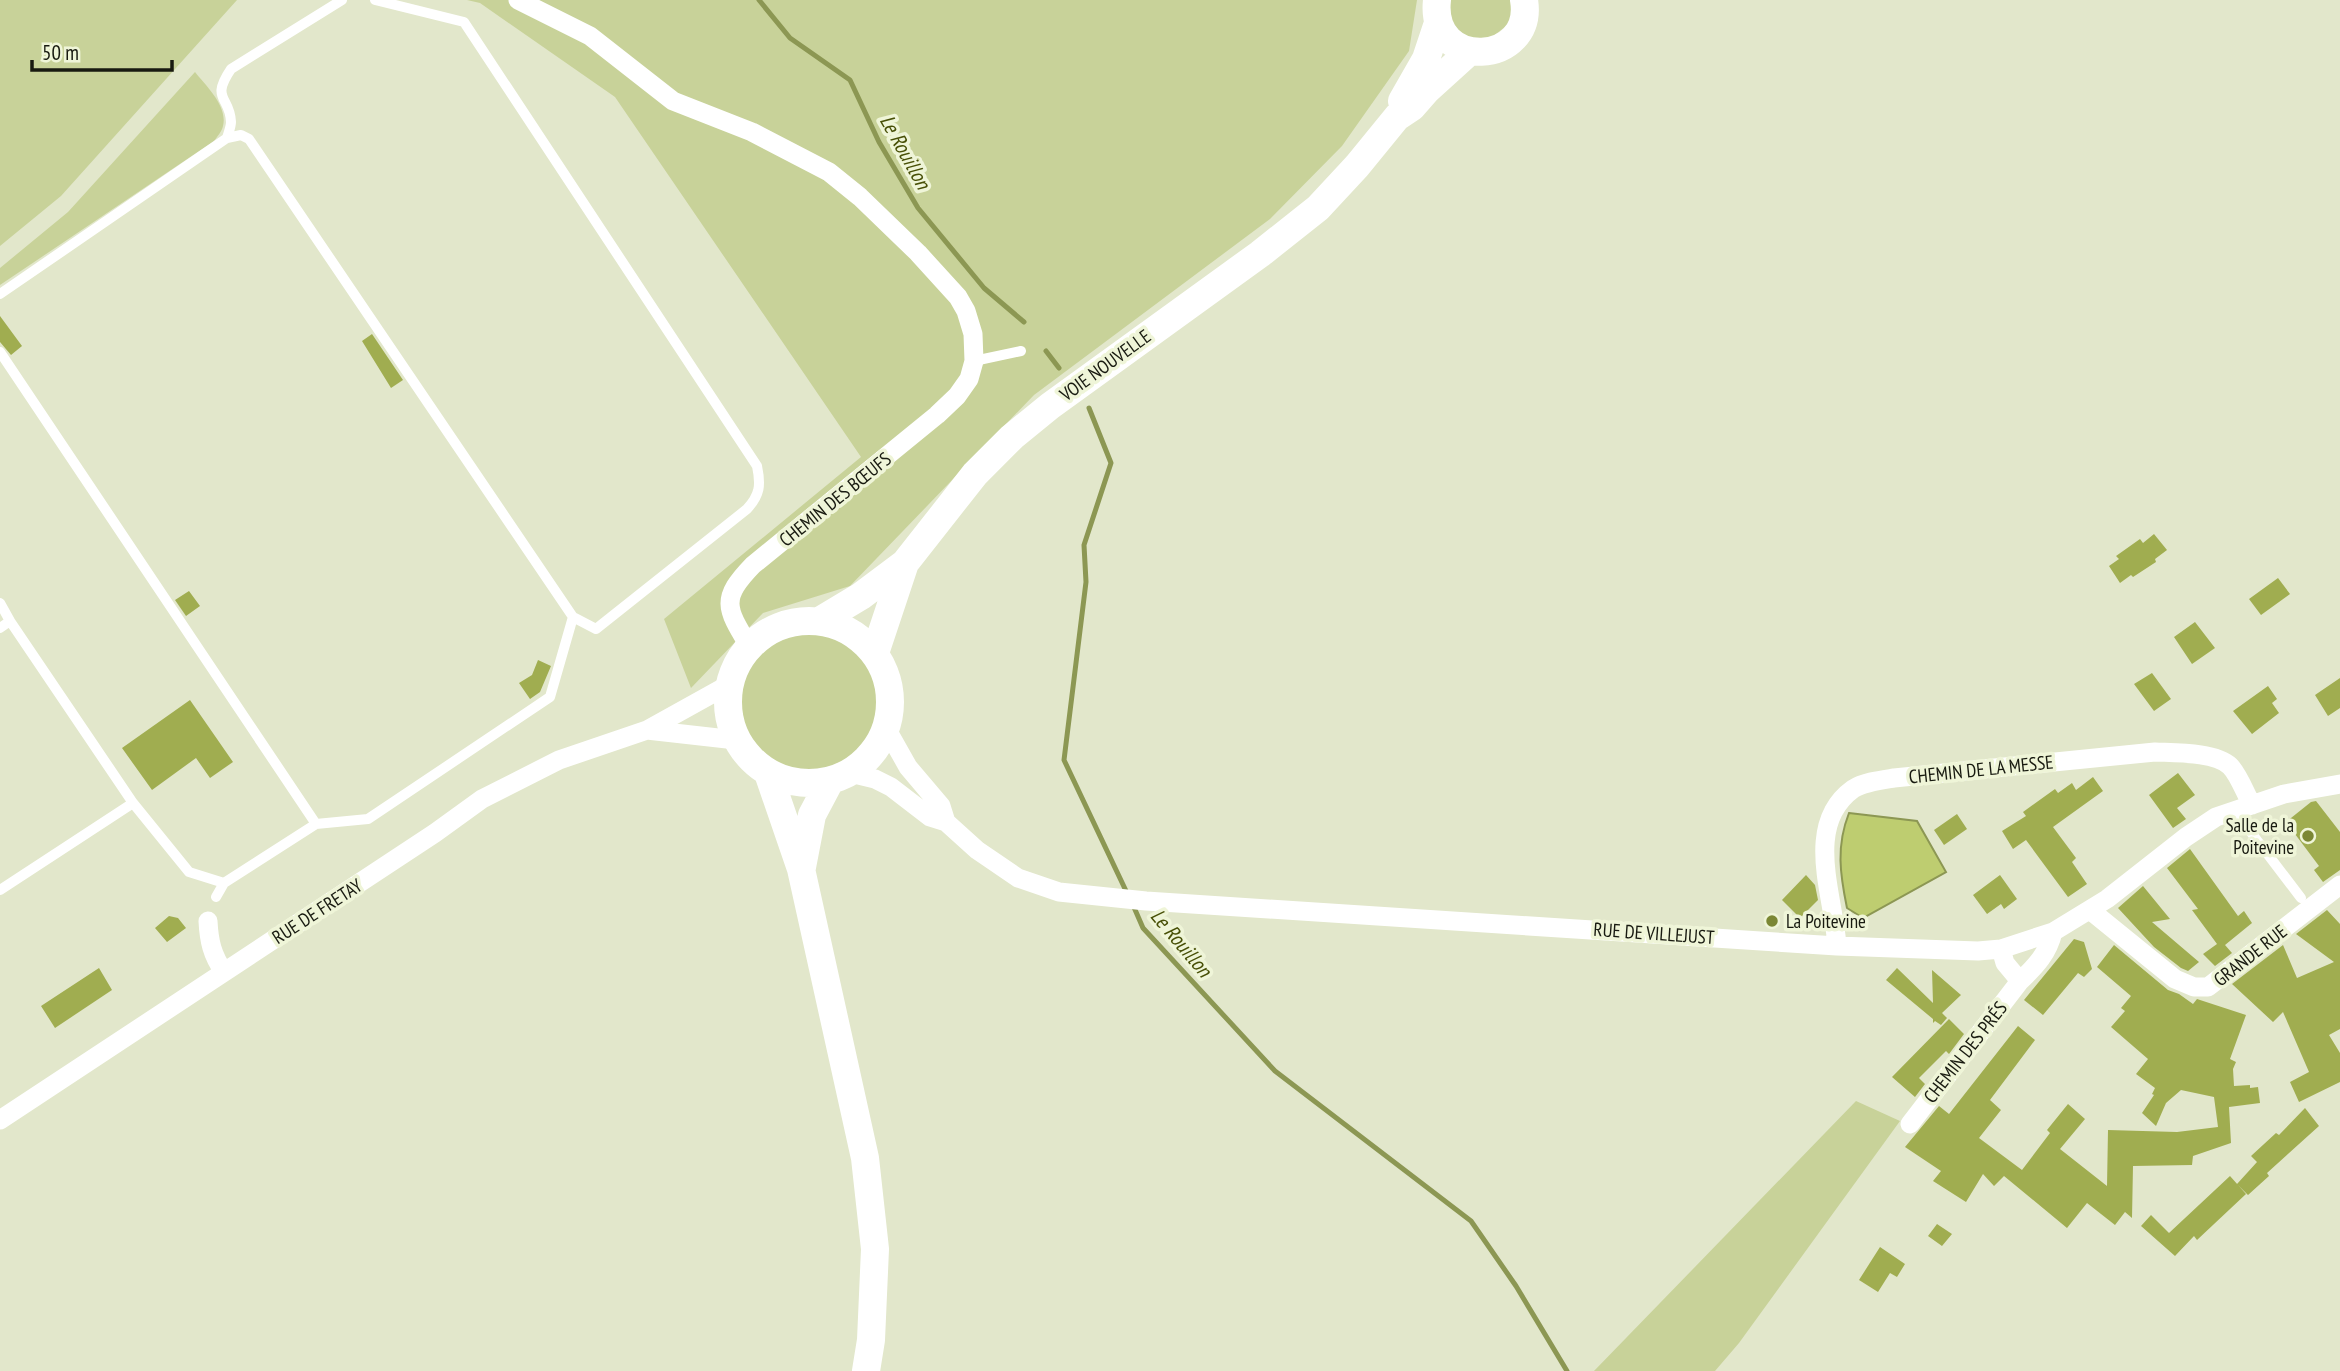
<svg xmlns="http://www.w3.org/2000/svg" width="2340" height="1371" viewBox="0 0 2340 1371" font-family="'PT Sans Narrow',sans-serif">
  <rect width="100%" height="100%" fill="#e2e7cb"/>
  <path fill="#c8d299" d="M0,0H237L61,196L0,246Z
    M467,0H1417L1409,51L1342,146L1270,219L1034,395L850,586L763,613L691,688L664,619L861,457L615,97L480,3Z
    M1447,0H1515V19L1482,45L1451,29Z
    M195,72C206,86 228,106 223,126C222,131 217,137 214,141L0,285V268L68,212Z
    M739 704a70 70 0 1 1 140 0a70 70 0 1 1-140 0Z
    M1856,1101L1900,1121L1739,1343L1715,1371H1594Z"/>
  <path fill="#becd70" stroke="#8c9753" stroke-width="2" d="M1849,813L1917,821L1946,872L1863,918L1847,908C1840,874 1836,846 1849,813Z"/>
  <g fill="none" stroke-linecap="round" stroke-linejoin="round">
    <path stroke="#8c9753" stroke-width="5" d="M759,0L790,38L850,80L879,142L918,208L984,288L1024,322
      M1046,351L1059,368
      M1089,408L1111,463L1084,545L1086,582L1064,760L1127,893
      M1133,905L1143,928L1275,1071L1471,1221L1516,1286L1567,1371"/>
  </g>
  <path fill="#a0ad50" d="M0,316L22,346L11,355L0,342Z
    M372,334L403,380L391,388L362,341Z
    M2154,534L2167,550L2155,559L2156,562L2133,577L2131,575L2120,583L2109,566L2119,559L2116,556L2140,539L2143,543Z
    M2278,578L2290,594L2261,615L2249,599Z
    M189,591L200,606L186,616L175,600Z
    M2195,622L2215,648L2192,664L2174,637Z
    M538,660L551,666L540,692L530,699L519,683L532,675Z
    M2152,673L2171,699L2154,711L2134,684Z
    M2340,678V708L2328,716L2315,695Z
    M2268,686L2277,699L2272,703L2279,713L2252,734L2233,711Z
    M190,700L233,762L210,778L196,758L152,790L122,748Z
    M2178,773L2195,795L2177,808L2186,819L2173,828L2149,795Z
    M2093,777L2103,791L2053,827L2076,858L2072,862L2087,884L2068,897L2026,840L2013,849L2002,831L2026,816L2023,812L2055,789L2058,793L2072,783L2076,790Z
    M2316,801L2340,832V870L2323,882L2314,870L2319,866L2286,822L2311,802Z
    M1957,814L1967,829L1944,845L1934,830Z
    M2190,849L2238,916L2244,911L2252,923L2225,945L2232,953L2215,966L2203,954L2217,944L2192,910L2198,909L2167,868Z
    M1806,875L1815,885L1818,900L1800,918L1782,900Z
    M2000,875L2017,899L2004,909L2001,904L1987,914L1973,895Z
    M2143,886L2170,919L2152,922L2199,962L2188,971L2181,968L2154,947L2118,908Z
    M2327,910L2340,924V1029L2329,1035L2340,1053V1082L2299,1102L2290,1082L2309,1072L2283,1012L2273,1022L2232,984L2283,945L2297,978L2334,962L2296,934Z
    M169,916L178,918L186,928L167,942L155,928Z
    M2074,939L2084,942L2092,969L2084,977L2078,973L2043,1015L2024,1000Z
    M2114,945L2168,990L2179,994L2193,1004L2197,999L2246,1015L2230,1059L2236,1062L2233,1069L2234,1086L2250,1085V1088L2258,1087L2260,1103L2229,1107L2231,1143L2193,1156L2192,1165L2133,1166L2132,1218L2125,1212L2115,1225L2087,1203L2067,1228L2004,1176L1994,1186L1983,1174L1966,1202L1933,1181L1941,1171L1905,1147L1939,1106L1949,1114L2018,1026L2035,1040L1990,1100L2001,1110L1979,1138L2022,1170L2050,1133L2047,1130L2068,1104L2085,1119L2060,1149L2107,1186L2108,1130L2177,1132L2218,1127L2214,1097L2181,1090L2166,1103L2156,1126L2142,1113L2154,1095L2152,1094L2155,1088L2136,1074L2148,1059L2111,1027L2125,1011L2121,1008L2131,996L2097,967Z
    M99,968L112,990L55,1028L41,1006Z
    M1897,968L1933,1003L1932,970L1961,995L1942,1013L1947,1018L1941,1025L1935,1021L1933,1023V1019L1886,980Z
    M1949,1019L1964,1034L1949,1054L1946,1051L1919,1078L1925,1084L1915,1097L1892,1077Z
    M2305,1108L2319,1126L2267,1173L2269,1176L2248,1195L2237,1184L2257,1162L2251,1156L2276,1133L2279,1135Z
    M2230,1176L2246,1194L2197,1240L2194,1236L2175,1256L2141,1226L2151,1215L2169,1233Z
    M1937,1224L1952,1234L1942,1246L1928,1236Z
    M1880,1247L1905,1264L1897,1277L1890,1273L1878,1292L1859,1280Z"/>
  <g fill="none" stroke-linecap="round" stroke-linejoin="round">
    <path stroke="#fff" stroke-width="10" d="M342,0L231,69C210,100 230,96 231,122C231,127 228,134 227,138L241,135L249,139L573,617L596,629L747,509C760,495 761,485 757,466L464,22L375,0
      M0,294L227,138
      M0,352L316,824L368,819L550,697L573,617
      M974,361L1021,351
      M0,603L10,621
      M0,628L10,621L133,803L189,872L224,883
      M2234,810L2301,898
      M0,890L133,803
      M216,897L224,883L316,824"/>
    <path stroke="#fff" stroke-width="19" d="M518,0L590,36L673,101L752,132L829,172L860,197L918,253L958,297L966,311L973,334L974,361L969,379L957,396L937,415L753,565C720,599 726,608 749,646
      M886,728L908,767L941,806L946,822
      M647,730L736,740
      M850,773L875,779L891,787L930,817L946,822L977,850L1018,878L1059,892L1146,901L1837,946L1978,951L2001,949L2053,932L2107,899L2186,837L2216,817L2284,794L2340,784
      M2090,910L2175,979L2194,987H2208L2340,885
      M208,921C209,941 212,955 224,972
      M1837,946C1834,896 1803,825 1853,789C1864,782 1881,780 1894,778L2155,752C2175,753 2215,752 2230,766C2239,775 2245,793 2252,805
      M2001,949L2005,963L2020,981
      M0,1120L435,833L482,799L559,760L647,730L728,685
      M1910,1124L2020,981C2036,966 2048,953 2053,932"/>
    <path stroke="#fff" stroke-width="28" d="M1437,0C1429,72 1535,66 1524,0
      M1402,101L1426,59L1438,23
      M821,620L861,596L905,563L975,474L1012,437L1050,406L1260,254L1318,208L1357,166L1397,117L1412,107L1426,91L1469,52
      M728 702a81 81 0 1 1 162 0a81 81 0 1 1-162 0Z
      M875,653L905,563
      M768,773L801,869L865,1158L875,1249L871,1340L866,1371
      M802,867L812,815L830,781"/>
  </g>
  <g fill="#7b8734" stroke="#eff5d8" stroke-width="2.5">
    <circle cx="2308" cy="836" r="7"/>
    <circle cx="1772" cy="921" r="7"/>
  </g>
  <g text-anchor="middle" stroke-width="7" stroke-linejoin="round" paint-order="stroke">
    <g font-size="19" fill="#181a10" stroke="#eff5d8">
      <text transform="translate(1105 365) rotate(-36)" y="7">VOIE NOUVELLE</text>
      <text transform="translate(835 499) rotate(-39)" y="7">CHEMIN DES BŒUFS</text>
      <text transform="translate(1981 769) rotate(-6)" y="7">CHEMIN DE LA MESSE</text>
      <text transform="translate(317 911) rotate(-33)" y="7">RUE DE FRETAY</text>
      <text transform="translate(1654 933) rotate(4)" y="7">RUE DE VILLEJUST</text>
      <text transform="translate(2250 955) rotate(-38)" y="7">GRANDE RUE</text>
      <text transform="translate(1965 1052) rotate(-52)" y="7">CHEMIN DES PRÉS</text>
    </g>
    <g font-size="19" fill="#181a10" stroke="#eff5d8" text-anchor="end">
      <text x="2294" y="832">Salle de la<tspan x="2294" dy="22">Poitevine</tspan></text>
      <text x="1786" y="928" text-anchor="start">La Poitevine</text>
    </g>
    <g font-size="21" font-style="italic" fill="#485007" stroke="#eff5d8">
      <text transform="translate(905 152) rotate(61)" y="7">Le Rouillon</text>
      <text transform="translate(1181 943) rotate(50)" y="7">Le Rouillon</text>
    </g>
  </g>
  <path d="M32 60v10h140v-10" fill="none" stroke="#181a10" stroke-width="3.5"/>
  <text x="42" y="60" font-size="21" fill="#181a10" stroke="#eff5d8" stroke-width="5" paint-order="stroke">50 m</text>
</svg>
